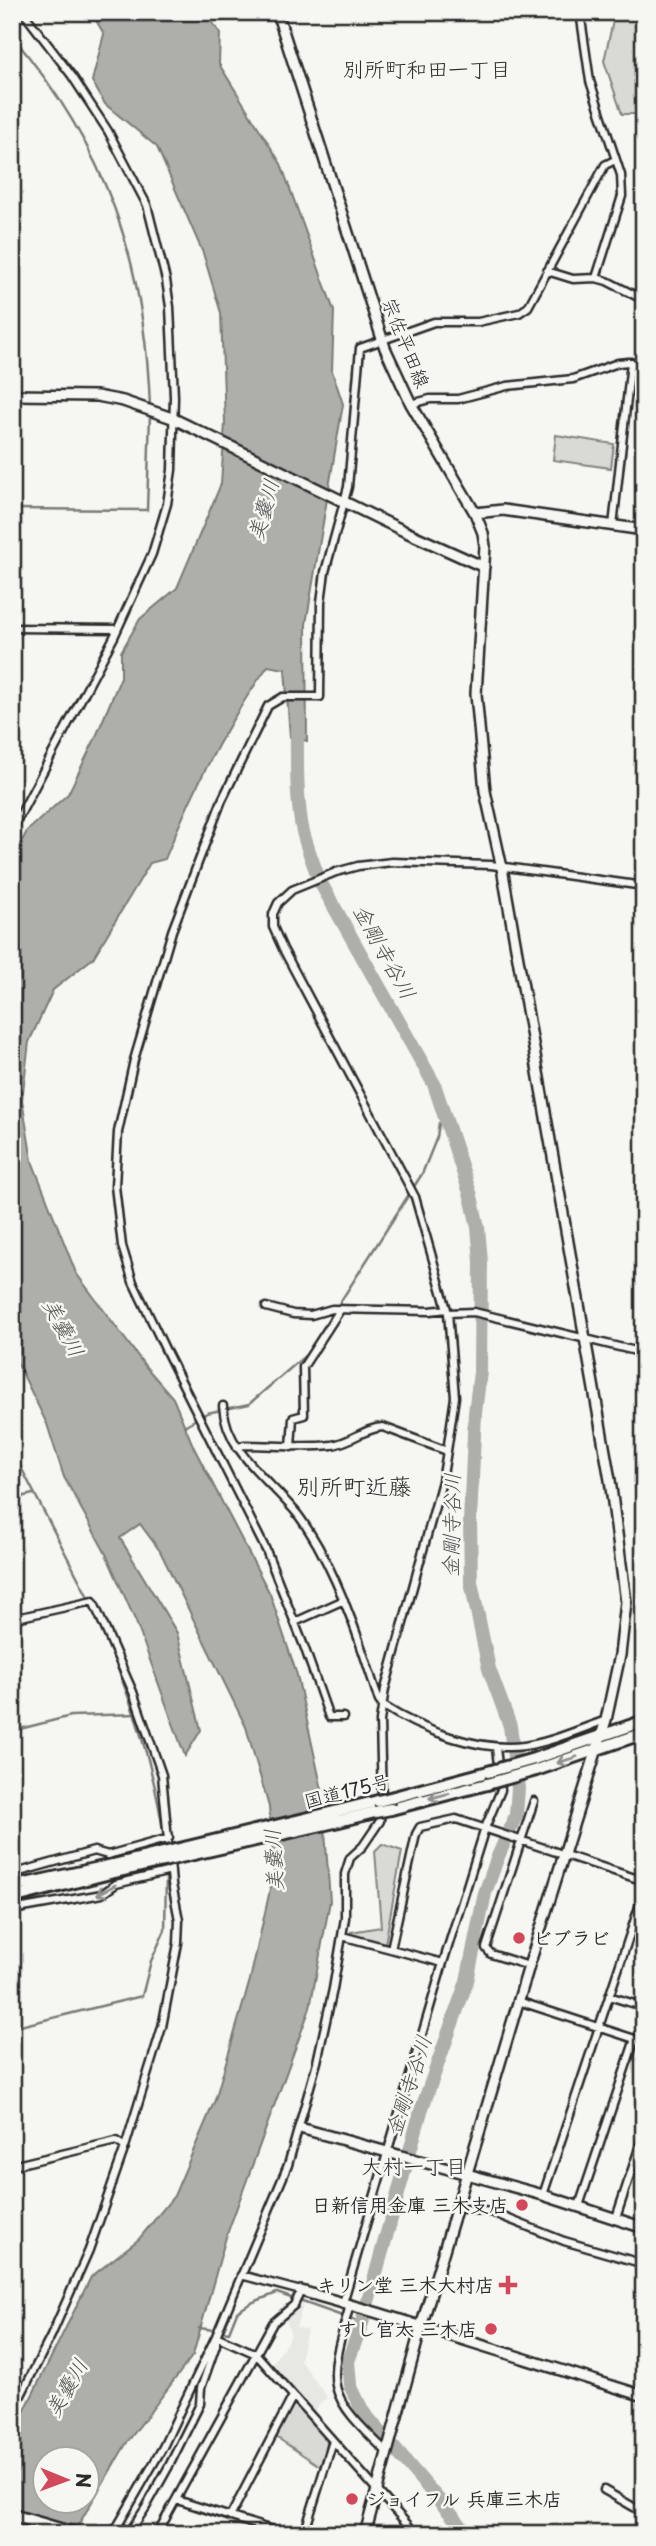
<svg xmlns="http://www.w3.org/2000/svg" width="656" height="2546" viewBox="0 0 656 2546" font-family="'Playpen Sans','Klee One',sans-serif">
  <rect width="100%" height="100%" fill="#f6f6f2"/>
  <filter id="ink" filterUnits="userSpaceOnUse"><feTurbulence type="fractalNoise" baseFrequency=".0143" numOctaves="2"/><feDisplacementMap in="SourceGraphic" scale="14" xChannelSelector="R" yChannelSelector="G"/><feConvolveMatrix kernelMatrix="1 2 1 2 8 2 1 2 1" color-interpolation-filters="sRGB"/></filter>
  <g filter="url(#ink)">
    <path fill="#e7e7e3" d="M304,2292L306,2295L296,2327L307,2330L300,2360L327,2397L311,2414L270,2367L291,2336L286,2319Z"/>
    <path fill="#d9d9d5" stroke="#828280" stroke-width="2" d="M615,12H644V114H622L604,61Z
      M556,435L614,444L611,468L553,460Z
      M382,1844L402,1851L385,1944L350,1936L351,1932L381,1927L375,1851Z
      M297,2405L326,2438L327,2443L321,2467L276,2437L292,2406Z"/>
    <path fill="#aeaeab" stroke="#7a7a78" stroke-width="2" fill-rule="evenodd" d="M91,12H203L220,32L219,64L281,164L334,311L332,371L343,404L306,624L307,741L290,737L285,669L268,666C225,725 192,792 165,859L150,863L93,958L53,990L29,1042L22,1100L32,1161L76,1273L146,1367L173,1398L194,1448L270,1594L297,1675L322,1790L330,1901L310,2008L226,2237L193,2355L126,2444L73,2534H12V2436L91,2277L139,2239L174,2196L215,2100L250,1980L274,1872L269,1807L246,1727L160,1551L140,1524L120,1538L177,1633L201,1730L185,1756L136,1622L106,1554L64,1477L47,1424L12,1352V861L27,831L68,794L95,739L121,677V652L140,619L177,588L221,484L225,423L221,313L203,253L157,147L105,104L92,81L104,34ZM46,2458H88V2500H46Z"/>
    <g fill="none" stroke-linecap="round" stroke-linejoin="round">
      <path stroke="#7a7a78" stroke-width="2.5" d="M12,36C107,149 145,261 150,407
        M12,509L147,510L150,414
        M184,1426L207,1413L249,1404L307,1354L422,1174L437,1137L439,1123L448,1124
        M12,1450L89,1599
        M12,1499L33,1494
        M100,1625C130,1696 153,1760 164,1837
        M12,1731L71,1716L137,1714
        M505,1839L535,1848
        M564,1858L644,1885
        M12,2028L142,1996L151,1961L165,1930L166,1876
        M199,2328L229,2332L237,2312L251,2303L277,2293L362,2323"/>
      <path stroke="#aeaeab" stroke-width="14" d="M297,722C297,755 296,789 301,822C304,842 313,861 319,880L434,1084L471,1196L478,1227L481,1262L480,1372L475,1413L470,1521L471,1582L489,1669L510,1726L518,1788L516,1815L497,1859L485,1893L467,1981L421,2111L362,2323L348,2361L350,2385L363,2412L468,2534"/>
      <g stroke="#2b2b2b" stroke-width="11">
        <path id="street" d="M580,12L590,81L621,175L622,196L596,278
          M547,271L573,279L596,278L607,281L644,300
          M644,313L642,325L644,341
          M411,404L430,399H458L507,386L573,379L618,363L628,362L644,365
          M613,526L631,362
          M12,628L117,629
          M12,830L114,637L152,554L167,504L172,470L174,397L170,307L166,280L147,205L108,131L72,76L23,12
          M266,1307L293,1314L311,1315L332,1309L430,1311L447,1309
          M448,1313L474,1312L644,1353
          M639,1351L644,1315
          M223,1406C226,1451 267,1478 294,1510C303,1520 311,1534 318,1546C345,1595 362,1648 379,1701L382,1705C420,1730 480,1752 524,1746C552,1742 580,1729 606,1720
          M291,1447L293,1418L304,1415L303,1367L340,1310
          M237,1448L244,1445C273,1445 303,1448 332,1445C350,1443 364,1428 383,1427L447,1451
          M12,1619L93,1601L133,1692L162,1775L172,1884L179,1920L178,1943L162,2027L125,2147L89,2250L51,2336L12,2413
          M295,1622L344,1600
          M343,1717H329L304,1646L266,1550L166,1351L133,1282L122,1246L115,1186L118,1132L134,1060L172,931L222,800L268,706L283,697H320L321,602L325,572L348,487L360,348L434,322H478L519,313L528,307L605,165L615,160
          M632,1738L644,1743
          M382,1800L380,1721L385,1689L442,1481L447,1451L455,1397L448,1313L415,1197L283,949L273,927V914L278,903L292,890L336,872L358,866L392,862L491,865L644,886
          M12,1874L94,1851L108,1855L169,1838
          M12,1910L102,1894L116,1884L171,1871
          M342,1936L443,1963
          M391,1949L416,1834L420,1827L456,1819L644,1881
          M529,1966L491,1954L486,1948L534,1801
          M609,1996L644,2007
          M518,2001L644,2042
          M12,2166L116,2141L125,2147
          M543,2195L644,1892
          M579,2206L635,2039
          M457,2208L491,2212L564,2241L644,2264
          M616,2218L644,2133
          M343,2303L443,1963L485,1828L501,1790L496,1748
          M350,2305C326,2388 325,2393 388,2453
          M604,2490L644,2513
          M177,2500L285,2534
          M230,2517L293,2396
          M113,2534L163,2447L180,2411L216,2336L288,2165L317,2062L333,1989L345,1918V1874L350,1858L363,1846L380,1821L381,1811
          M128,2534L145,2509L169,2466L200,2404L201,2388L216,2345V2336L256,2354L416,2534
          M157,2534L273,2323L294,2305L301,2291L241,2275
          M304,2534L333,2441"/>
      </g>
      <g stroke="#2b2b2b" stroke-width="14">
        <path id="secondary" d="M277,12L385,348L411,404L475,513L483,533L485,546L476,694L485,791L502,868L610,1480L626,1602L620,1655L606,1720L529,1966L421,2327L365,2534
          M12,395L97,396L123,401L172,418L404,531L484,567
          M475,513L503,510L644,530
          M300,2128L543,2195L644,2228
          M301,2291L378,2313L644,2396"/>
      </g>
      <g stroke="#2b2b2b" stroke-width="15">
        <path id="primary" d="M12,2515L77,2534"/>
      </g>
      <g stroke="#2b2b2b" stroke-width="16">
        <path id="highway" d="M534,1759L644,1721
          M536,1770L644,1733
          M394,1797L488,1772
          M391,1809L487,1784
          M338,1811L378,1801
          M339,1821L375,1812
          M12,1887L113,1865
          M12,1898L114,1872"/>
      </g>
      <use href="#street" stroke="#f6f6f2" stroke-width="6"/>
      <use href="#secondary" stroke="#f6f6f2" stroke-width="9"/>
      <use href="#primary" stroke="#f6f6f2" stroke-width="10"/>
      <use href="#highway" stroke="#f6f6f2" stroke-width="10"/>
      <g stroke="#2b2b2b" stroke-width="16" stroke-linecap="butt">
        <path id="highway-bridge" d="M488,1772L534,1759
          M487,1784L536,1770
          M378,1801L394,1797
          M375,1812L391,1809
          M113,1865L338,1811
          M114,1872L339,1821"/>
      </g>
      <use href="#highway-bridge" stroke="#f6f6f2" stroke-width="10"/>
    </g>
    <defs><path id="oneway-shaft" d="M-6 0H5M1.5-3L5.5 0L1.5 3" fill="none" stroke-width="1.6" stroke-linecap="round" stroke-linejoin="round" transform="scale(1.75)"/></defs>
    <g stroke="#90908e">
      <use href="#oneway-shaft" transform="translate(567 1760) rotate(162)"/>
      <use href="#oneway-shaft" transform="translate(439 1796) rotate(166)"/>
      <use href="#oneway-shaft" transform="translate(106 1890) rotate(152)"/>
    </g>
  </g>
  <g fill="#d1495b" stroke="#f6f6f2" stroke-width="2.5">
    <circle cx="519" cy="1938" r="7"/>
    <circle cx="522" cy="2205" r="7"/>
    <path d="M504.5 2274.5h7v7h7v7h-7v7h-7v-7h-7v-7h7z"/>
    <circle cx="491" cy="2329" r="7"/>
    <circle cx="352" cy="2499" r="7"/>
  </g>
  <g text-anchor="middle" stroke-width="5" stroke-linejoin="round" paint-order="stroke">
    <g font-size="19" fill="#2b2b2b" stroke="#f6f6f2">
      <text transform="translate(406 343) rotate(68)" y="7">宗佐平田線</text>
      <text transform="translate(347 1791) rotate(-14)" y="7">国道175号</text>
    </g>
    <g font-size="19" font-weight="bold" fill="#2b2b2b" stroke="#f6f6f2" text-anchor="end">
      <text x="533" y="1945" text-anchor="start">ビブラビ</text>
      <text x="508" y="2212">日新信用金庫 三木支店</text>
      <text x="494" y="2292">キリン堂 三木大村店</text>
      <text x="477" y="2336">すし官太 三木店</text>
      <text x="366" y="2506" text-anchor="start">ジョイフル 兵庫三木店</text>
    </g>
    <g font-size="21" fill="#2b2b2b" stroke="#f6f6f2">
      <text x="427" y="77">別所町和田一丁目</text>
      <text x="414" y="2174">大村一丁目</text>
    </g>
    <g font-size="21" font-style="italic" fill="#525251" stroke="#f6f6f2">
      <text transform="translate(264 510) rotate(-74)" y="7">美嚢川</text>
      <text transform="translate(384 952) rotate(61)" y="7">金剛寺谷川</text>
      <text transform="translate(63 1328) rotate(62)" y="7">美嚢川</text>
      <text transform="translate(452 1525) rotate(-89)" y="7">金剛寺谷川</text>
      <text transform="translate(274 1860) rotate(-93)" y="7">美嚢川</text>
      <text transform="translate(409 2086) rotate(-72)" y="7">金剛寺谷川</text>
      <text transform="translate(67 2388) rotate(-60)" y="7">美嚢川</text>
    </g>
    <g font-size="23" fill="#2b2b2b" stroke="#f6f6f2">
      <text x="354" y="1495">別所町近藤</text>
    </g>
  </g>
  <rect width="656" height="2546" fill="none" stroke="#f6f6f2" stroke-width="42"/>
  <rect x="21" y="21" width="614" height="2504" fill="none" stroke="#2b2b2b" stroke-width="2.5" filter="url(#ink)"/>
  <g transform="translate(66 2480) rotate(91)"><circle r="33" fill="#f6f6f2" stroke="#a5a5a2" stroke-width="2"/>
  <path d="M0-5L12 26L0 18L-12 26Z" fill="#d1495b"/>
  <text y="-10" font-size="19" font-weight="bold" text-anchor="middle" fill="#2b2b2b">N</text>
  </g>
</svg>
